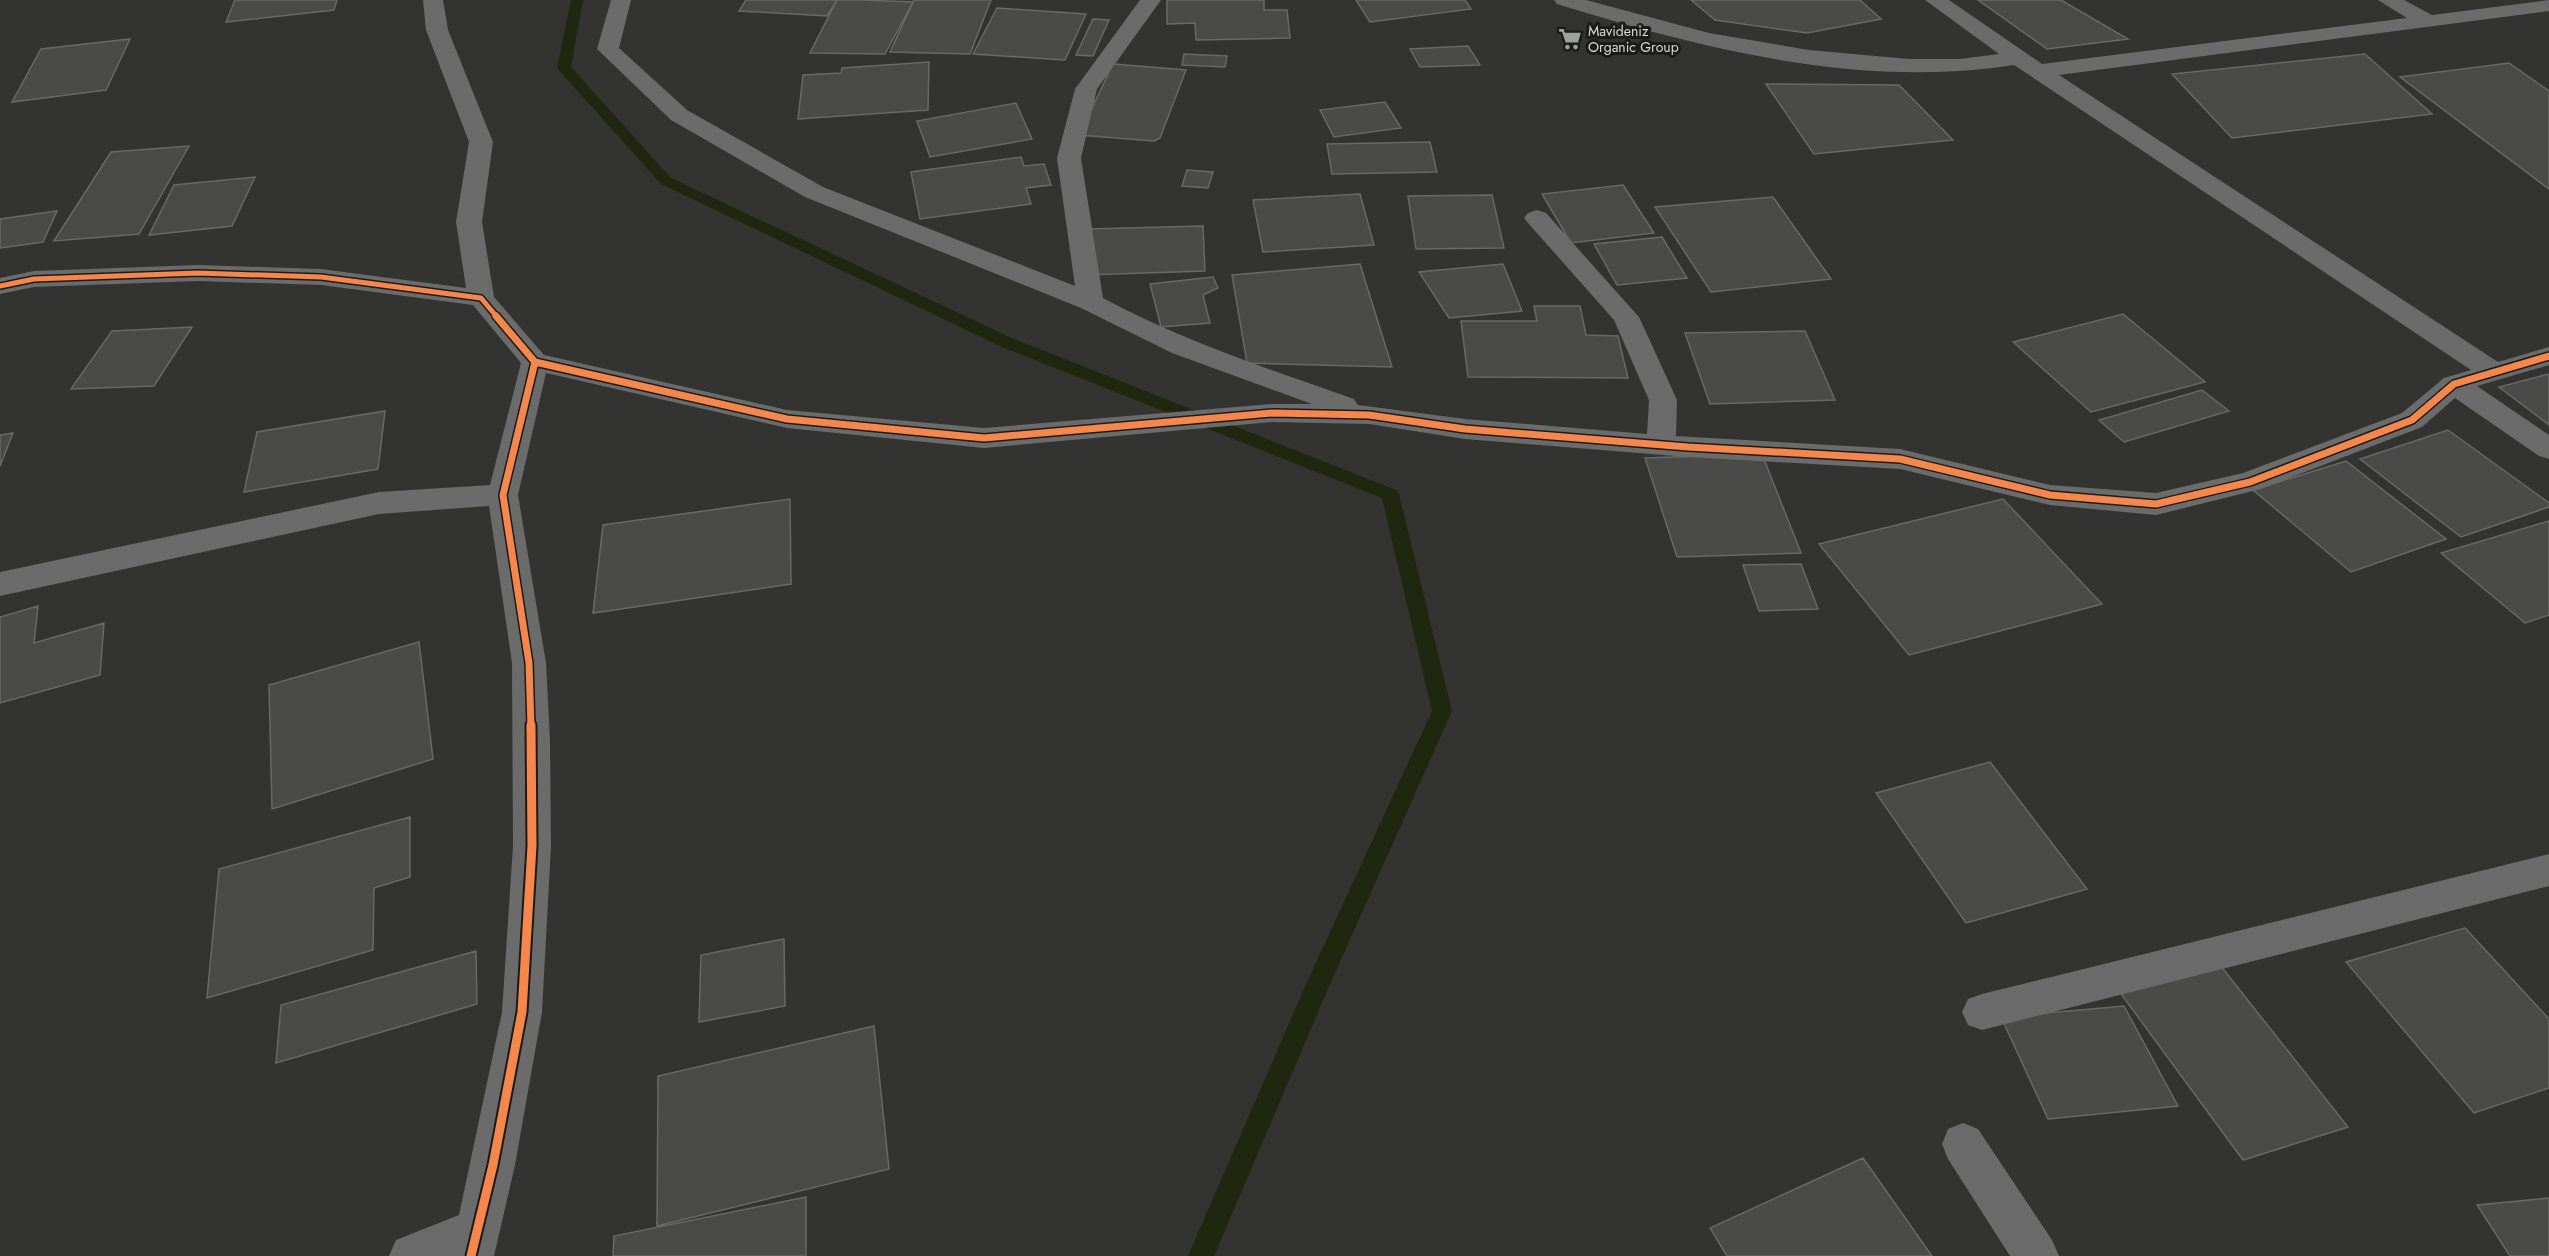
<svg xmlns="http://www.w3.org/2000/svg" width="2549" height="1256" viewBox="0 0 2549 1256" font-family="Jost,sans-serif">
  <rect width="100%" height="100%" fill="#333431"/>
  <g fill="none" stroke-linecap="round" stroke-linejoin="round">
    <path fill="#1f280f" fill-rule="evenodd" d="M571,0H583L571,67L671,178L1014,339L1396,490L1399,494L1452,711L1331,982L1214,1256H1188L1307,982L1432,711L1382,498L1002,347L661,184L557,68Z"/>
  </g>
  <path fill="#4a4a48" stroke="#686966" stroke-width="1.5" d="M235,0H337L334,10L226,22Z
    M746,0H837L827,16L739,11Z
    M837,0H863L913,2L885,54L810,53Z
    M914,0H991L970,54L890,52Z
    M1167,0H1264V10H1287L1290,38L1196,40L1195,23L1167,24Z
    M1356,0H1465L1471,9L1370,22Z
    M1691,0H1860L1881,19L1807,33L1715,20Z
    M1978,0H2061L2128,39L2047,49Z
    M997,8L1086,14L1065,60L973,54Z
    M1093,19L1109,20L1093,56L1076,55Z
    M130,39L106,90L12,102L41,49Z
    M1468,46L1480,65L1420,67L1410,49Z
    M1184,54L1227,56L1225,67L1182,65Z
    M2365,54L2432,114L2232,138L2172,74Z
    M929,62L928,110L798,119L803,75L841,73L842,68Z
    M2509,63L2549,91V189L2400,77Z
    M1113,64L1186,70L1160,138L1154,141L1079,135Z
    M1766,84L1899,85L1953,140L1814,154Z
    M1385,102L1401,128L1334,137L1320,110Z
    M1016,103L1032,139L930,157L917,121Z
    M1430,142L1437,172L1332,174L1327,144Z
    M189,146L139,234L54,241L111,152Z
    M1021,157L1024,166L1044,164L1051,185L1026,188L1031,204L920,219L911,172Z
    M1187,170L1213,172L1208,188L1182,186Z
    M255,177L232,226L149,235L174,185Z
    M1623,185L1654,233L1571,243L1542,194Z
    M1360,194L1374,245L1263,252L1253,200Z
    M1492,195L1504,248L1416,249L1408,196Z
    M1773,197L1831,279L1711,292L1655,207Z
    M57,211L43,242L0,248V219Z
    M1203,226L1205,271L1086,275L1088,229Z
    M1662,237L1687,278L1617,285L1594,244Z
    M1360,264L1392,367L1247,363L1232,275Z
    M1503,264L1522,311L1449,318L1419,272Z
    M1213,277L1218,288L1203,295L1210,323L1161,327L1150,284Z
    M1534,306H1580L1586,335L1618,336L1628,378L1468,377L1461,321H1537Z
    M2123,314L2205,382L2091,412L2013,342Z
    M192,327L154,386L71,389L112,331Z
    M1805,331L1835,400L1710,404L1685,333Z
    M2549,374V425L2499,387Z
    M2202,390L2229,411L2124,442L2099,420Z
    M385,411L378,469L244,492L257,432Z
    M2448,430L2549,503V507L2461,537L2360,459Z
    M13,433L0,466V435Z
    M1762,454L1801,553L1677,557L1645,458Z
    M2346,461L2446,539L2351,572L2253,490Z
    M790,499L791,584L593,613L603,525Z
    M2003,499L2102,604L1909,655L1819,544Z
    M2549,521V615L2525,623L2441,553Z
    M1801,564L1818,609L1759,611L1743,565Z
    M38,606L34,643L104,623L100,675L0,703V617Z
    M419,642L433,759L272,809L269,685Z
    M1990,762L2087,889L1966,923L1876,793Z
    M410,817V877L374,888L373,950L207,998L219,869Z
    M2465,928L2549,1019V1088L2474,1113L2346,962Z
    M784,939L785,1006L699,1022L701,955Z
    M476,951L477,1004L276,1063L281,1005Z
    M2216,960L2348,1127L2243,1160L2116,987Z
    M2124,1006L2178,1106L2048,1119L2001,1017Z
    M874,1026L889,1169L657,1226L658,1076Z
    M1863,1158L1932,1256H1727L1710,1228Z
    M806,1197V1256H613L614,1236Z
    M2549,1198V1256H2510L2477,1205Z"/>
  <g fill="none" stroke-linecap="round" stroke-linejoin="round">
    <path fill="#6a6b6a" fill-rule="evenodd" d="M423,0H443L448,30L493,142L482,222L494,297L544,355L787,410L984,428L1273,404H1312L1172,353L1081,308L805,197L671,120L597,49L611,0H631L619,48L687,110L823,187L1075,286L1057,158L1075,89L1140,0H1161L1097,89L1081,158L1103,298C1183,341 1269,369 1354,399L1358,405L1465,419L1647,434L1649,400L1614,320L1528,223L1524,218L1528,213L1537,210L1546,213L1639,317L1677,400L1676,436L1900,449L2050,485L2156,493L2243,473L2402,413L2444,378L2471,370L2014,65C1861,89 1702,49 1557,4L1554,0H1586L1709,33L1809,50L1909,59H1959L1999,54L1925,0H1949L2042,64L2407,18L2378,0H2404L2432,15L2549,0V11L2059,75L2498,362L2549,347V365L2477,386L2549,435V459L2539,456L2455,398L2422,427L2261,489L2156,515L2050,505L1900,469L1688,457L1465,439L1369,424L1273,422L984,448L787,428L546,373L518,495L546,663L550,740L551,846L542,1012L515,1165L494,1256H389L396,1240L459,1215L502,1012L513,846L512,663L489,506L379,514L0,596V572L379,492L490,485L521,363L473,305L321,285L198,281L34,287L0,294V278L34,271L198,265L321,269L466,288L456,222L469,142L426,30Z
      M2549,854V886L1982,1030L1968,1025L1962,1012L1968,999L1982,994Z
      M1963,1123L1978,1129L2052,1240L2059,1256H2010L1948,1159L1942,1144L1948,1129Z"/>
    <g stroke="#1b1c1a" stroke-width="8">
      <path id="cycleway-far2" d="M0,286L34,279L198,273L321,277L481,298L497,317"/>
    </g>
    <g stroke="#1b1c1a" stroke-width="10">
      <path id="cycleway-far1" d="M496,316L535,362L787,419L984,438L1273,413L1369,415L1465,429L1688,447L1900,459L2050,495L2156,504L2250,482L2412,420L2454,384L2549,356
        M531,727L529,663L503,495L535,362"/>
    </g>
    <g stroke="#1b1c1a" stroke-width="13">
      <path id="cycleway" d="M471,1256L493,1165L522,1012L532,846L531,725"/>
    </g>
    <use href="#cycleway-far2" stroke="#f5874c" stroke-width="5"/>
    <use href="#cycleway-far1" stroke="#f5874c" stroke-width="7"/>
    <use href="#cycleway" stroke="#f5874c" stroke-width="9"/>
  </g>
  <defs>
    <g id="supermarket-bare" transform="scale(1.8)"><path d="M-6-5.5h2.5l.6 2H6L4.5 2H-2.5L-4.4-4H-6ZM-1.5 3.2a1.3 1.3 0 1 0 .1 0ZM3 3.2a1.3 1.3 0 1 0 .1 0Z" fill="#9ea09d" stroke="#1b1c1a" stroke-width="2.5" paint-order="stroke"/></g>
  </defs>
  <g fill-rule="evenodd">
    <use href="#supermarket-bare" x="1570" y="39"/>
  </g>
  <g text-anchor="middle" stroke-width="6" stroke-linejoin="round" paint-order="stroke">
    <g font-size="14" fill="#d8dad7" stroke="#1b1c1a" text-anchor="start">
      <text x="1588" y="36">Mavideniz<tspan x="1588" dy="16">Organic Group</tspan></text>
    </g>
  </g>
</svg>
